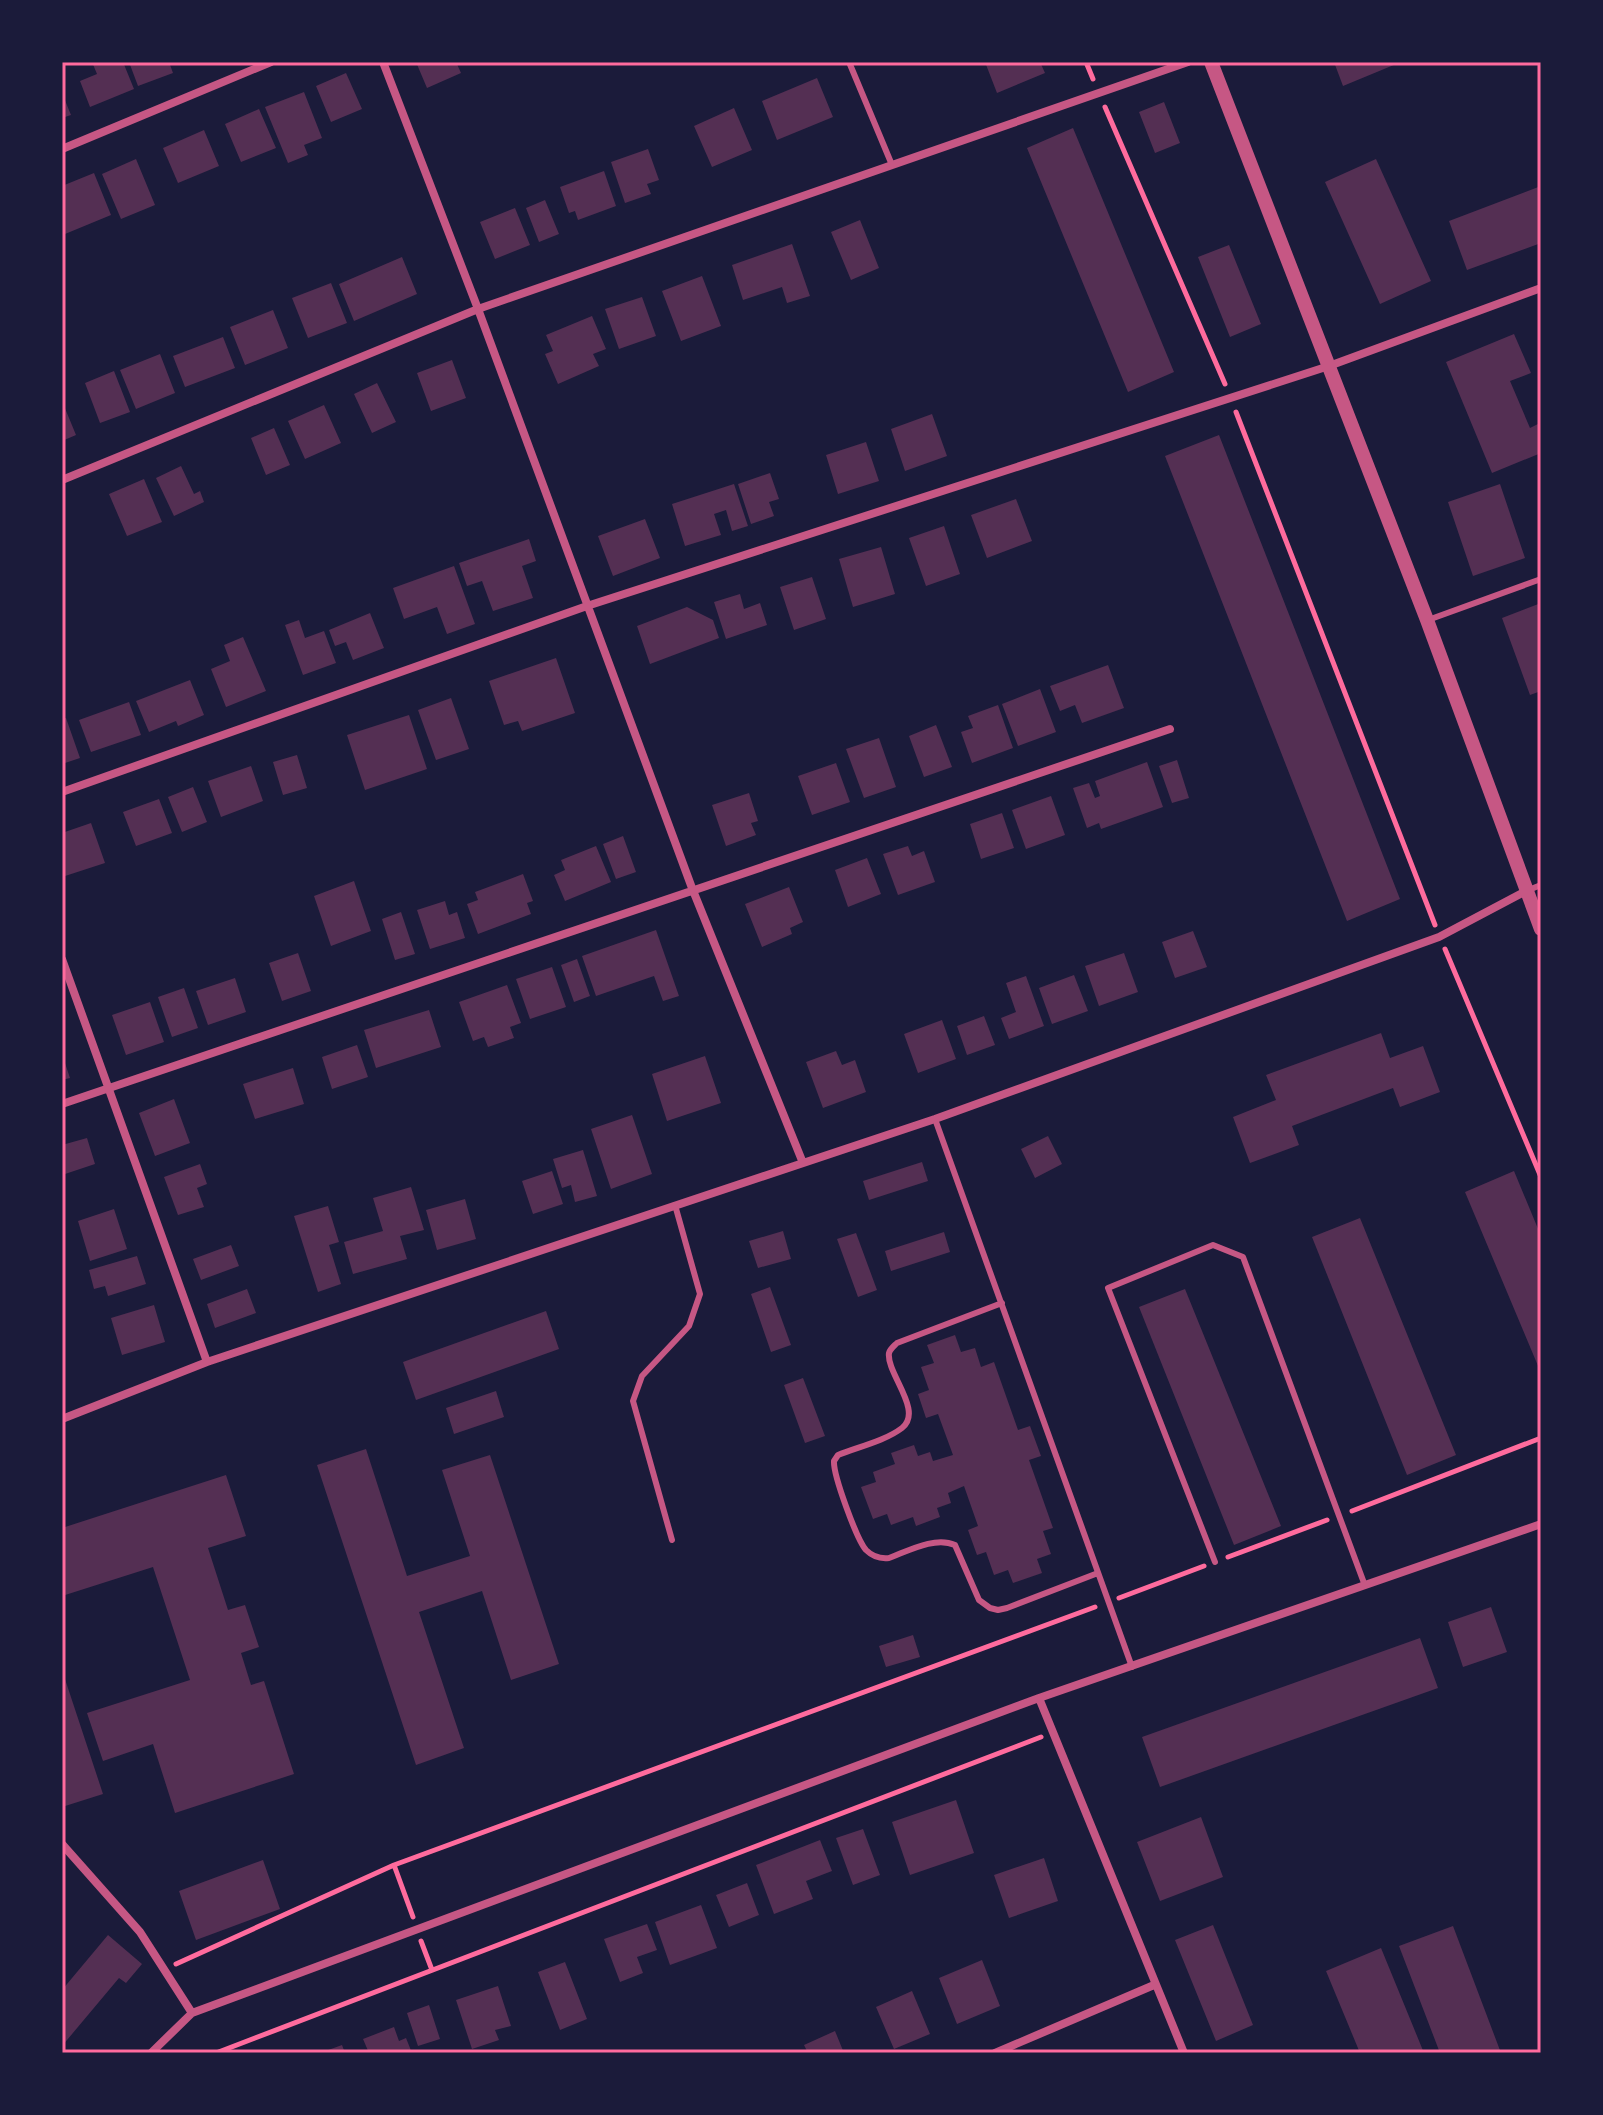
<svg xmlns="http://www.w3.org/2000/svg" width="1603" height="2115" viewBox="0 0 1603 2115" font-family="Barlow,sans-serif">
  <rect width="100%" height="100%" fill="#1b1b3a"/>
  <path fill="#542f53" d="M92,62H123L134,89L90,107L80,81L97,74Z
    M129,62H169L173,73L138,86Z
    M416,62H456L461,73L427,88Z
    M985,62H1040L1045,73L997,93Z
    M1334,62H1401L1343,86Z
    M346,73L362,109L331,122L316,86Z
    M817,78L833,117L777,140L762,101Z
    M304,92L322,138L304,145L308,155L288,163L265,107Z
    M62,93L71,115L62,118Z
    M1164,102L1180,143L1155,153L1139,112Z
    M734,108L752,150L712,167L694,126Z
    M259,109L276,148L241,162L225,124Z
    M1073,128L1174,372L1128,392L1027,148Z
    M204,130L219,166L178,183L163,148Z
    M648,149L659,180L647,184L651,194L625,203L611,162Z
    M136,159L155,205L121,219L102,174Z
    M1376,159L1431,281L1380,304L1325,182Z
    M604,171L616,206L578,220L575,211L569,213L560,187Z
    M94,173L111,215L65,234L62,226V186Z
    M1541,186V243L1467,270L1449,221Z
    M545,200L559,234L539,242L526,208Z
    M515,208L530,245L495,259L480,222Z
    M860,220L879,268L851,280L831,232Z
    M792,244L810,296L787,303L782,287L743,300L732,265Z
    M1229,245L1261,324L1230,337L1198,257Z
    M402,257L417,294L354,321L339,284Z
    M702,276L721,326L681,341L662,291Z
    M331,283L347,323L308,338L292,298Z
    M642,297L656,336L619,349L605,309Z
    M273,310L288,348L245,365L230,327Z
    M592,316L606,349L593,354L599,366L558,384L545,354L553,351L546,335Z
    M1514,334L1531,373L1510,381L1530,428L1538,424L1541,431V453L1492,473L1446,362Z
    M223,337L235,368L185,387L173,356Z
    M160,354L175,393L136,409L120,370Z
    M452,360L466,398L431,411L417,373Z
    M114,371L130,412L100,423L85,383Z
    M377,383L396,422L372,433L354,394Z
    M62,401L76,435L62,441Z
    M324,405L341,443L305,459L288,421Z
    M932,414L947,456L905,471L891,429Z
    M274,428L290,465L266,475L251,438Z
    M1219,435L1400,899L1347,921L1165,456Z
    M866,442L879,481L838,494L826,455Z
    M181,466L194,494L200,491L204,502L174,516L156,478Z
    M770,473L779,499L769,502L774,516L751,524L738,484Z
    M144,479L162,522L127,536L109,494Z
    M734,484L748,526L732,531L726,510L714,514L721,535L685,546L672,504Z
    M1500,484L1525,558L1473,576L1448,502Z
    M1016,499L1032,541L987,558L971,515Z
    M645,519L660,558L613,576L598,536Z
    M944,526L960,574L926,586L909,538Z
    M529,539L536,561L522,566L533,598L493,611L482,581L467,586L459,563Z
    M881,547L895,594L853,607L839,559Z
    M454,566L475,624L447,634L437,607L404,619L393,588Z
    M812,577L826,619L794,630L780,587Z
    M740,594L744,609L760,603L767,625L726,639L714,602Z
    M1541,603V691L1530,695L1502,618Z
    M687,607L713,620L719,638L650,664L637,626Z
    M370,613L384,648L353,660L346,642L335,646L329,630Z
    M299,620L305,638L324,631L336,663L303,675L285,625Z
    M243,637L266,691L226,707L211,669L230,661L224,645Z
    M556,658L575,713L522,731L518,721L504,725L489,681Z
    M1108,665L1124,708L1082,723L1075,705L1060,711L1050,686Z
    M190,680L204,715L178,726L176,721L149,732L136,701Z
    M1040,689L1056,732L1018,746L1002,704Z
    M451,698L469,749L436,760L418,710Z
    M129,702L141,735L91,752L79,720Z
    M998,705L1013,748L972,763L961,732L973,728L968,716Z
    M409,715L427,769L365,790L347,735Z
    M66,718L80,758L62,764V719Z
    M936,725L952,767L924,777L909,736Z
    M879,738L896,787L864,798L846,749Z
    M297,755L307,788L283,795L273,762Z
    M1177,760L1189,798L1172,803L1159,766Z
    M1147,762L1163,807L1101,829L1099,823L1087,828L1073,788L1089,783L1095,798L1100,796L1095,781Z
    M836,763L850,802L812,815L798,776Z
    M251,766L263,801L221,817L208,781Z
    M193,787L207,822L182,832L168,797Z
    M749,793L758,821L751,823L756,835L726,846L712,805Z
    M1051,796L1065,835L1026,849L1012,810Z
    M159,799L172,833L136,846L123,812Z
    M1002,813L1014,848L981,859L970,824Z
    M91,823L105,863L62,877V833Z
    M623,836L636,872L616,879L603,844Z
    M596,846L611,882L565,901L554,875L565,870L561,860Z
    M908,846L912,856L924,851L935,882L898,895L883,854Z
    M867,858L881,894L848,907L835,870Z
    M523,874L533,901L527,903L531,914L478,934L467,904L478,900L475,892Z
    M354,881L371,931L331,946L314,896Z
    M789,887L803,922L790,928L792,934L762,947L745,904Z
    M445,901L449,915L457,912L465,938L430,949L417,910Z
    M401,912L415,954L395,960L382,919Z
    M656,930L679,996L663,1001L654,976L596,996L582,956Z
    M1193,931L1207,967L1175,978L1162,942Z
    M298,953L311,991L282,1001L269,963Z
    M1124,953L1138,992L1099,1006L1085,966Z
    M577,959L590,996L574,1002L561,965Z
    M552,967L566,1007L530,1019L516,979Z
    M1074,975L1088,1011L1052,1024L1039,988Z
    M1026,976L1044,1026L1009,1039L1001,1018L1016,1012L1006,983Z
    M235,978L246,1012L208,1025L196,991Z
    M507,985L521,1023L510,1027L514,1038L488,1047L484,1037L473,1041L459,1002Z
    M184,988L198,1028L172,1037L158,997Z
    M150,1002L164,1042L126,1055L112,1015Z
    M429,1010L441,1047L376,1068L364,1030Z
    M984,1016L995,1045L967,1055L957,1026Z
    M942,1020L956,1059L918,1073L904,1034Z
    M1381,1033L1390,1058L1423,1046L1440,1092L1400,1107L1393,1088L1292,1126L1299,1145L1250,1163L1233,1117L1276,1100L1266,1075Z
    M357,1045L368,1077L332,1089L322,1057Z
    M836,1051L842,1065L855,1060L866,1092L823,1108L806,1062Z
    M62,1054L70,1078L62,1080Z
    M705,1056L721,1103L667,1121L652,1074Z
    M293,1068L304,1104L255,1119L243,1084Z
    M174,1099L190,1143L155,1156L139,1113Z
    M632,1115L652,1174L611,1189L591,1129Z
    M1048,1136L1062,1164L1035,1178L1021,1149Z
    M87,1138L95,1164L62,1175V1145Z
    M583,1150L597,1196L575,1202L571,1185L562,1188L553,1159Z
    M922,1162L928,1181L869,1200L863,1181Z
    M200,1164L207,1184L197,1188L204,1207L178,1215L164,1177Z
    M552,1171L563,1204L533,1214L522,1181Z
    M1514,1171L1541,1236V1373L1465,1192Z
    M411,1187L424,1230L400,1236L407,1259L353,1274L344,1242L383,1231L373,1198Z
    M465,1199L476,1239L437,1250L426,1210Z
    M328,1206L339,1242L329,1245L341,1284L318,1292L294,1216Z
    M114,1209L127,1249L90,1261L78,1221Z
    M1360,1218L1456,1455L1407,1475L1312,1237Z
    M783,1231L791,1259L758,1268L749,1241Z
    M944,1232L950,1252L891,1271L885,1251Z
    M856,1233L877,1290L858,1297L837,1239Z
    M231,1245L239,1266L201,1280L193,1259Z
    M137,1256L146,1284L108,1296L105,1286L94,1289L89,1270Z
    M770,1287L791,1345L771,1352L751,1294Z
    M247,1289L256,1313L215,1328L207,1304Z
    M1185,1289L1281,1526L1234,1545L1139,1307Z
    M154,1305L165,1342L122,1355L111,1318Z
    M546,1311L559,1349L416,1400L403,1362Z
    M955,1335L961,1352L975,1348L981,1367L994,1362L1018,1430L1030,1426L1041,1456L1029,1460L1053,1528L1043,1531L1051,1554L1037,1559L1042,1573L1013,1583L1008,1570L994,1575L986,1552L977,1555L968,1530L978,1526L964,1486L948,1493L951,1503L937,1508L940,1517L916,1526L913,1517L891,1525L887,1514L873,1519L861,1487L876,1482L873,1472L895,1464L891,1453L914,1445L918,1456L930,1452L933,1461L953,1455L938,1414L926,1418L918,1394L929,1390L921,1367L934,1363L927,1345Z
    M803,1378L825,1436L805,1443L784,1385Z
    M496,1391L504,1417L454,1434L446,1408Z
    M366,1449L407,1576L470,1556L442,1470L490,1455L559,1664L511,1680L482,1591L419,1612L464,1748L416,1765L317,1465Z
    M226,1475L246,1536L208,1548L228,1610L245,1605L259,1647L241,1653L251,1685L264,1681L294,1774L175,1813L153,1744L103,1761L87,1713L190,1680L153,1567L62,1596V1528Z
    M1491,1607L1507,1652L1463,1667L1448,1622Z
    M913,1635L920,1657L886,1667L879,1646Z
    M1420,1638L1438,1688L1160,1787L1142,1737Z
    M62,1670L103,1794L62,1807Z
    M956,1800L974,1853L910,1875L892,1822Z
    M1201,1817L1223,1877L1160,1901L1137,1842Z
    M863,1829L880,1875L853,1885L836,1838Z
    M820,1840L832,1871L806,1881L813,1899L774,1914L756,1865Z
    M1044,1858L1058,1901L1009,1918L994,1875Z
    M263,1860L280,1909L196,1940L179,1891Z
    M747,1883L759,1915L729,1927L716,1895Z
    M701,1905L717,1948L670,1965L655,1922Z
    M647,1924L657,1950L637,1957L643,1973L620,1982L604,1939Z
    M1213,1925L1253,2025L1216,2041L1175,1940Z
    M1453,1926L1501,2053H1440L1399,1946Z
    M108,1935L142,1964L126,1983L119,1978L62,2046V1990Z
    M1381,1948L1424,2053H1360L1326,1971Z
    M982,1960L1000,2006L957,2024L939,1978Z
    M565,1962L587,2019L560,2030L538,1972Z
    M498,1986L511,2026L495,2030L499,2040L472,2049L456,2000Z
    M912,1991L930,2034L894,2049L876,2007Z
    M429,2005L440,2039L418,2046L407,2013Z
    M394,2027L399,2041L406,2038L412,2053H369L363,2039Z
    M835,2031L844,2053H808L804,2045Z
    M342,2045L345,2053H320Z"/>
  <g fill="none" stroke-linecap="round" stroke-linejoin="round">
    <path stroke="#ff6b9d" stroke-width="5" d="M1086,62L1093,79
      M1105,107L1225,384
      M1236,412L1435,925
      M1445,949L1541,1177
      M1352,1511L1541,1438
      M1228,1557L1327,1520
      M1119,1598L1204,1566
      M394,1865L413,1917
      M421,1941L432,1970
      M176,1964L394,1865L1095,1607
      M216,2053L1041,1737"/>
    <path stroke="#c65784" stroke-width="6" d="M849,62L892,165
      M1428,620L1541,579
      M1526,891L1541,885
      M935,1119L1132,1667
      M1002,1303L897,1343C894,1346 890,1349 889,1353C886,1373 924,1411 902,1428C885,1441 858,1447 838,1455L834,1461C833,1475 857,1540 866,1550C873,1557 880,1559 889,1558C908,1551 935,1536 955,1545L979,1600L990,1608L998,1610L1007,1608L1098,1573
      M672,1540L633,1401L642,1376L689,1326L700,1294L675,1205
      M1215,1562L1108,1288L1213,1245L1243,1257L1364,1583"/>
    <path stroke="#c65784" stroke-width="8" d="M383,62L478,309L692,888L803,1163
      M62,149L271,62
      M62,480L478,309L1188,62
      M62,792L587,606L1329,366L1541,288
      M62,959L207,1362
      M62,1104L1170,729
      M62,1419L207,1362L935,1119L1439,937L1526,891
      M1039,1698L1184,2053
      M62,1844L140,1932L192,2013
      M151,2053L192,2013L1039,1698L1541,1524
      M995,2053L1154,1985"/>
    <path stroke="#c65784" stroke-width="14" d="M1211,62L1427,620L1541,929"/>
  </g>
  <rect width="1603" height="2115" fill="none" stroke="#1b1b3a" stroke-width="128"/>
  <rect x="64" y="64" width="1475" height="1987" fill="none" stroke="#ff6b9d" stroke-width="3"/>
</svg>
